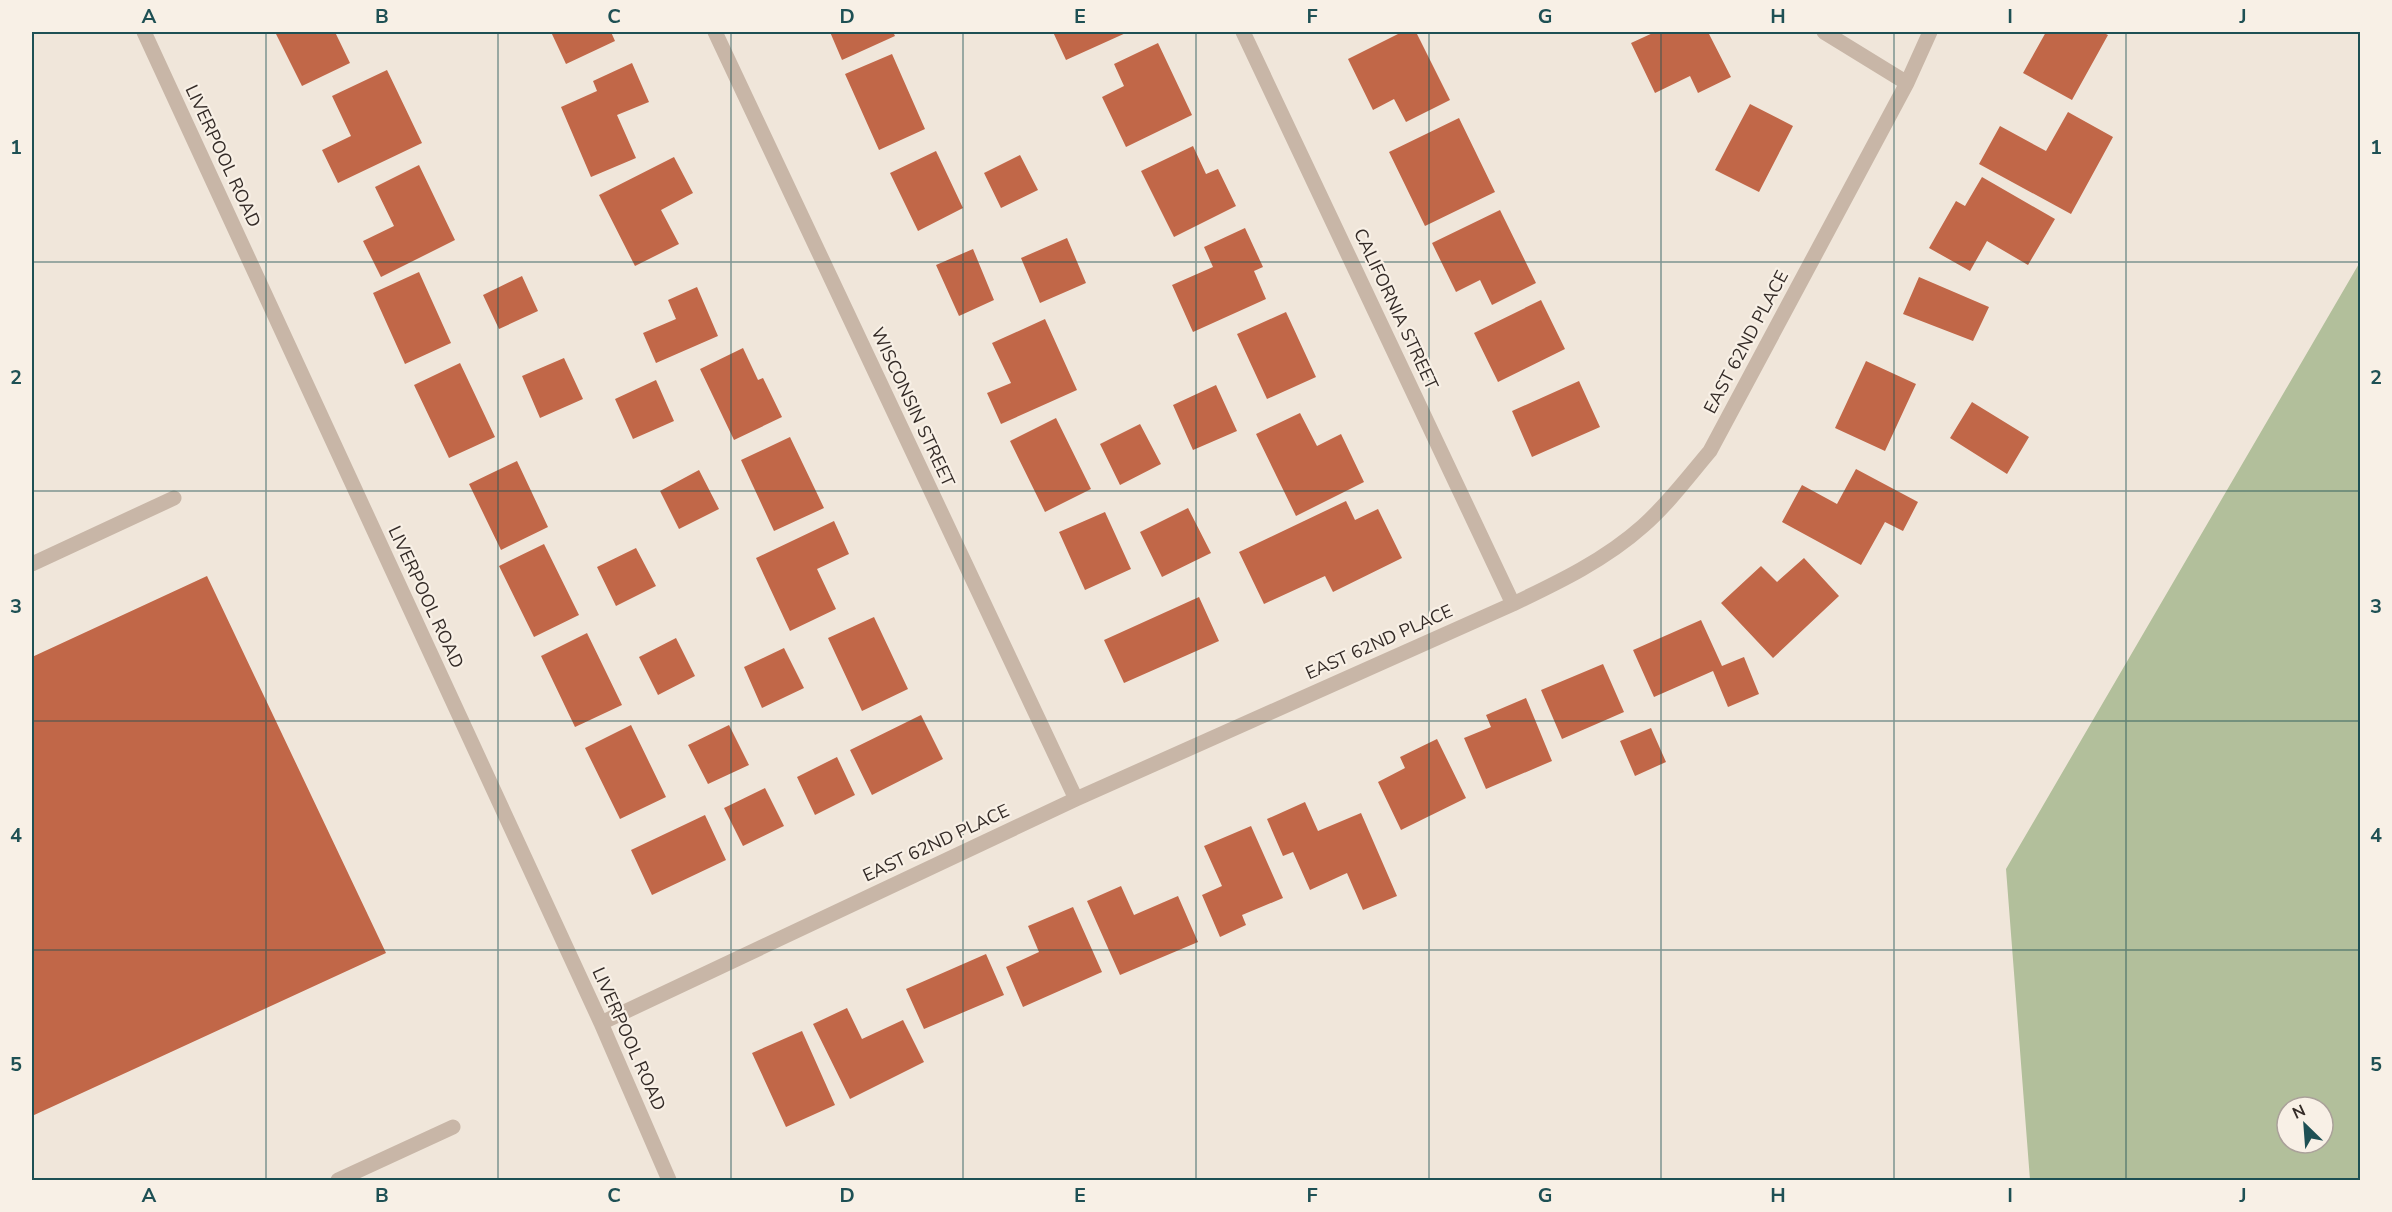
<svg xmlns="http://www.w3.org/2000/svg" width="2392" height="1212" viewBox="0 0 2392 1212" font-family="'Nunito Sans',sans-serif">
  <rect width="100%" height="100%" fill="#f0e6da"/>
  <path fill="#b2bf9b" fill-rule="evenodd" d="M2360,262V1180H2030L2006,869ZM2287,1107H2323V1143H2287Z"/>
  <path fill="#c16748" d="M275,32H335L350,63L302,86Z
    M551,32H611L615,41L566,64Z
    M830,32H893L895,36L842,60Z
    M1053,32H1128L1066,60Z
    M1402,32H1416L1450,100L1406,122L1394,99L1373,110L1348,59Z
    M1655,32H1708L1731,77L1698,93L1690,76L1655,93L1631,43Z
    M2046,32H2102L2108,35L2072,100L2023,73Z
    M1158,43L1192,115L1126,147L1102,97L1124,86L1114,64Z
    M892,54L925,129L879,150L845,74Z
    M632,63L649,102L617,115L636,158L591,177L561,107L597,91L593,81Z
    M387,70L422,143L338,183L322,150L351,136L332,96Z
    M1750,104L1793,126L1759,192L1715,170Z
    M2068,112L2113,137L2071,214L1979,164L2000,126L2046,151Z
    M1459,118L1495,192L1425,226L1389,152Z
    M1193,146L1206,174L1218,169L1236,206L1174,237L1141,171Z
    M936,151L963,208L918,231L890,173Z
    M1020,155L1038,190L1001,208L984,173Z
    M674,157L693,193L661,210L679,244L635,266L599,195Z
    M419,165L455,240L381,277L363,241L394,226L375,187Z
    M1982,177L2055,219L2028,265L1987,241L1970,271L1929,248L1956,201L1965,206Z
    M1500,210L1536,283L1492,305L1480,280L1456,292L1432,243Z
    M1245,228L1263,267L1254,271L1266,299L1193,332L1172,285L1213,267L1204,247Z
    M1067,238L1086,283L1040,303L1021,258Z
    M973,249L994,300L959,316L936,265Z
    M419,272L451,343L405,364L373,293Z
    M522,276L538,311L499,329L483,295Z
    M1919,277L1989,307L1973,341L1903,314Z
    M697,287L718,336L656,363L643,333L676,319L668,300Z
    M1541,300L1565,349L1498,382L1474,333Z
    M1286,312L1316,377L1267,399L1237,334Z
    M1045,319L1077,390L1001,424L987,393L1011,383L992,343Z
    M743,348L758,380L763,378L782,417L734,440L700,369Z
    M564,358L583,399L540,418L522,376Z
    M1866,361L1916,384L1885,451L1835,428Z
    M460,363L495,437L449,458L414,385Z
    M656,380L674,421L633,439L615,399Z
    M1579,381L1600,427L1532,457L1512,411Z
    M1216,385L1237,431L1193,450L1173,405Z
    M1972,402L2029,437L2007,474L1950,438Z
    M1300,413L1317,446L1341,434L1364,482L1296,516L1256,434Z
    M1056,418L1091,489L1045,512L1010,441Z
    M1140,424L1161,464L1120,485L1100,444Z
    M790,437L824,508L774,531L741,460Z
    M517,461L548,527L501,550L469,484Z
    M1856,469L1918,502L1903,531L1885,522L1861,565L1782,522L1802,485L1837,504Z
    M699,470L719,509L679,529L660,491Z
    M1346,501L1355,520L1378,509L1402,558L1333,592L1325,576L1264,604L1239,552Z
    M1188,508L1211,553L1162,577L1140,532Z
    M1105,512L1131,569L1085,590L1059,532Z
    M834,521L849,554L817,569L836,609L790,631L756,558Z
    M544,544L579,615L534,637L499,566Z
    M636,548L656,586L616,606L597,567Z
    M1804,558L1839,596L1773,658L1721,603L1761,566L1777,582Z
    M207,576L386,953L32,1116V657Z
    M1199,597L1219,641L1124,683L1104,640Z
    M874,617L908,689L862,711L828,638Z
    M1701,620L1722,666L1744,657L1759,694L1728,707L1713,671L1654,697L1633,650Z
    M587,633L622,705L575,727L541,656Z
    M676,638L695,676L658,695L639,657Z
    M784,648L804,688L762,708L744,667Z
    M1603,664L1624,712L1562,739L1541,690Z
    M1526,698L1552,761L1486,789L1464,738L1491,727L1486,715Z
    M921,715L943,759L872,795L850,750Z
    M631,725L666,797L620,819L585,748Z
    M729,725L749,765L708,784L688,745Z
    M1651,728L1666,762L1635,776L1620,741Z
    M1437,739L1466,798L1401,830L1378,782L1405,768L1400,757Z
    M837,757L855,795L815,815L797,777Z
    M765,788L784,826L743,846L724,808Z
    M1305,802L1318,831L1361,813L1397,896L1363,910L1347,873L1310,890L1293,852L1283,856L1267,819Z
    M705,815L726,860L652,895L631,850Z
    M1251,826L1283,898L1242,915L1246,925L1220,937L1202,895L1222,886L1204,846Z
    M1121,886L1134,915L1178,896L1198,942L1120,975L1087,901Z
    M1073,907L1102,972L1023,1007L1006,967L1039,952L1028,926Z
    M986,954L1004,995L924,1029L906,989Z
    M847,1008L862,1039L903,1020L924,1062L850,1099L813,1024Z
    M802,1031L835,1105L786,1127L752,1053Z"/>
  <g fill="none" stroke-linecap="round" stroke-linejoin="round">
    <path stroke="#c8b6a7" stroke-width="15" d="M144,32L601,1023L669,1180
      M715,32L1076,799
      M1243,32L1513,604
      M1824,32L1907,83
      M32,564L174,498
      M601,1023L1076,799L1513,604C1559,582 1605,560 1643,526C1668,504 1688,477 1710,451L1907,83L1930,32
      M338,1180L453,1127"/>
  </g>
  <path fill="none" stroke="#1e5054" stroke-width="1.5" stroke-opacity="0.55" d="M266,32V1180M498,32V1180M731,32V1180M963,32V1180M1196,32V1180M1429,32V1180M1661,32V1180M1894,32V1180M2126,32V1180M32,262H2360M32,491H2360M32,721H2360M32,950H2360"/>
  <g text-anchor="middle" stroke-width="4.5" stroke-linejoin="round" paint-order="stroke">
    <g font-size="18" fill="#342b27" stroke="#f8f0e6">
      <text transform="translate(223 156) rotate(65)" y="6">LIVERPOOL ROAD</text>
      <text transform="translate(1396 309) rotate(65)" y="6">CALIFORNIA STREET</text>
      <text transform="translate(1746 342) rotate(-62)" y="6">EAST 62ND PLACE</text>
      <text transform="translate(913 407) rotate(65)" y="6">WISCONSIN STREET</text>
      <text transform="translate(426 597) rotate(65)" y="6">LIVERPOOL ROAD</text>
      <text transform="translate(1379 642) rotate(-24)" y="6">EAST 62ND PLACE</text>
      <text transform="translate(936 843) rotate(-25)" y="6">EAST 62ND PLACE</text>
      <text transform="translate(629 1039) rotate(66)" y="6">LIVERPOOL ROAD</text>
    </g>
  </g>
  <rect width="2392" height="1212" fill="none" stroke="#f8f0e6" stroke-width="66"/>
  <g transform="translate(2305 1125) rotate(335)"><circle r="28" fill="#f8f0e6" stroke="#aaa19a" stroke-width="1.5"/>
  <path d="M0-4.5L10 22L0 15L-10 22Z" fill="#1e5054"/>
  <text y="-9" font-size="16" font-weight="bold" text-anchor="middle" fill="#342b27">N</text>
  </g>
  <rect x="33" y="33" width="2326" height="1146" fill="none" stroke="#1e5054" stroke-width="2"/>
  <g font-size="20" text-anchor="middle" font-weight="bold" fill="#1e5054">
    <text x="149" y="23">A</text>
    <text x="382" y="23">B</text>
    <text x="614" y="23">C</text>
    <text x="847" y="23">D</text>
    <text x="1080" y="23">E</text>
    <text x="1312" y="23">F</text>
    <text x="1545" y="23">G</text>
    <text x="1778" y="23">H</text>
    <text x="2010" y="23">I</text>
    <text x="2243" y="23">J</text>
    <text x="16" y="154">1</text>
    <text x="2376" y="154">1</text>
    <text x="16" y="384">2</text>
    <text x="2376" y="384">2</text>
    <text x="16" y="613">3</text>
    <text x="2376" y="613">3</text>
    <text x="16" y="842">4</text>
    <text x="2376" y="842">4</text>
    <text x="16" y="1071">5</text>
    <text x="2376" y="1071">5</text>
    <text x="149" y="1202">A</text>
    <text x="382" y="1202">B</text>
    <text x="614" y="1202">C</text>
    <text x="847" y="1202">D</text>
    <text x="1080" y="1202">E</text>
    <text x="1312" y="1202">F</text>
    <text x="1545" y="1202">G</text>
    <text x="1778" y="1202">H</text>
    <text x="2010" y="1202">I</text>
    <text x="2243" y="1202">J</text>
  </g>
</svg>
